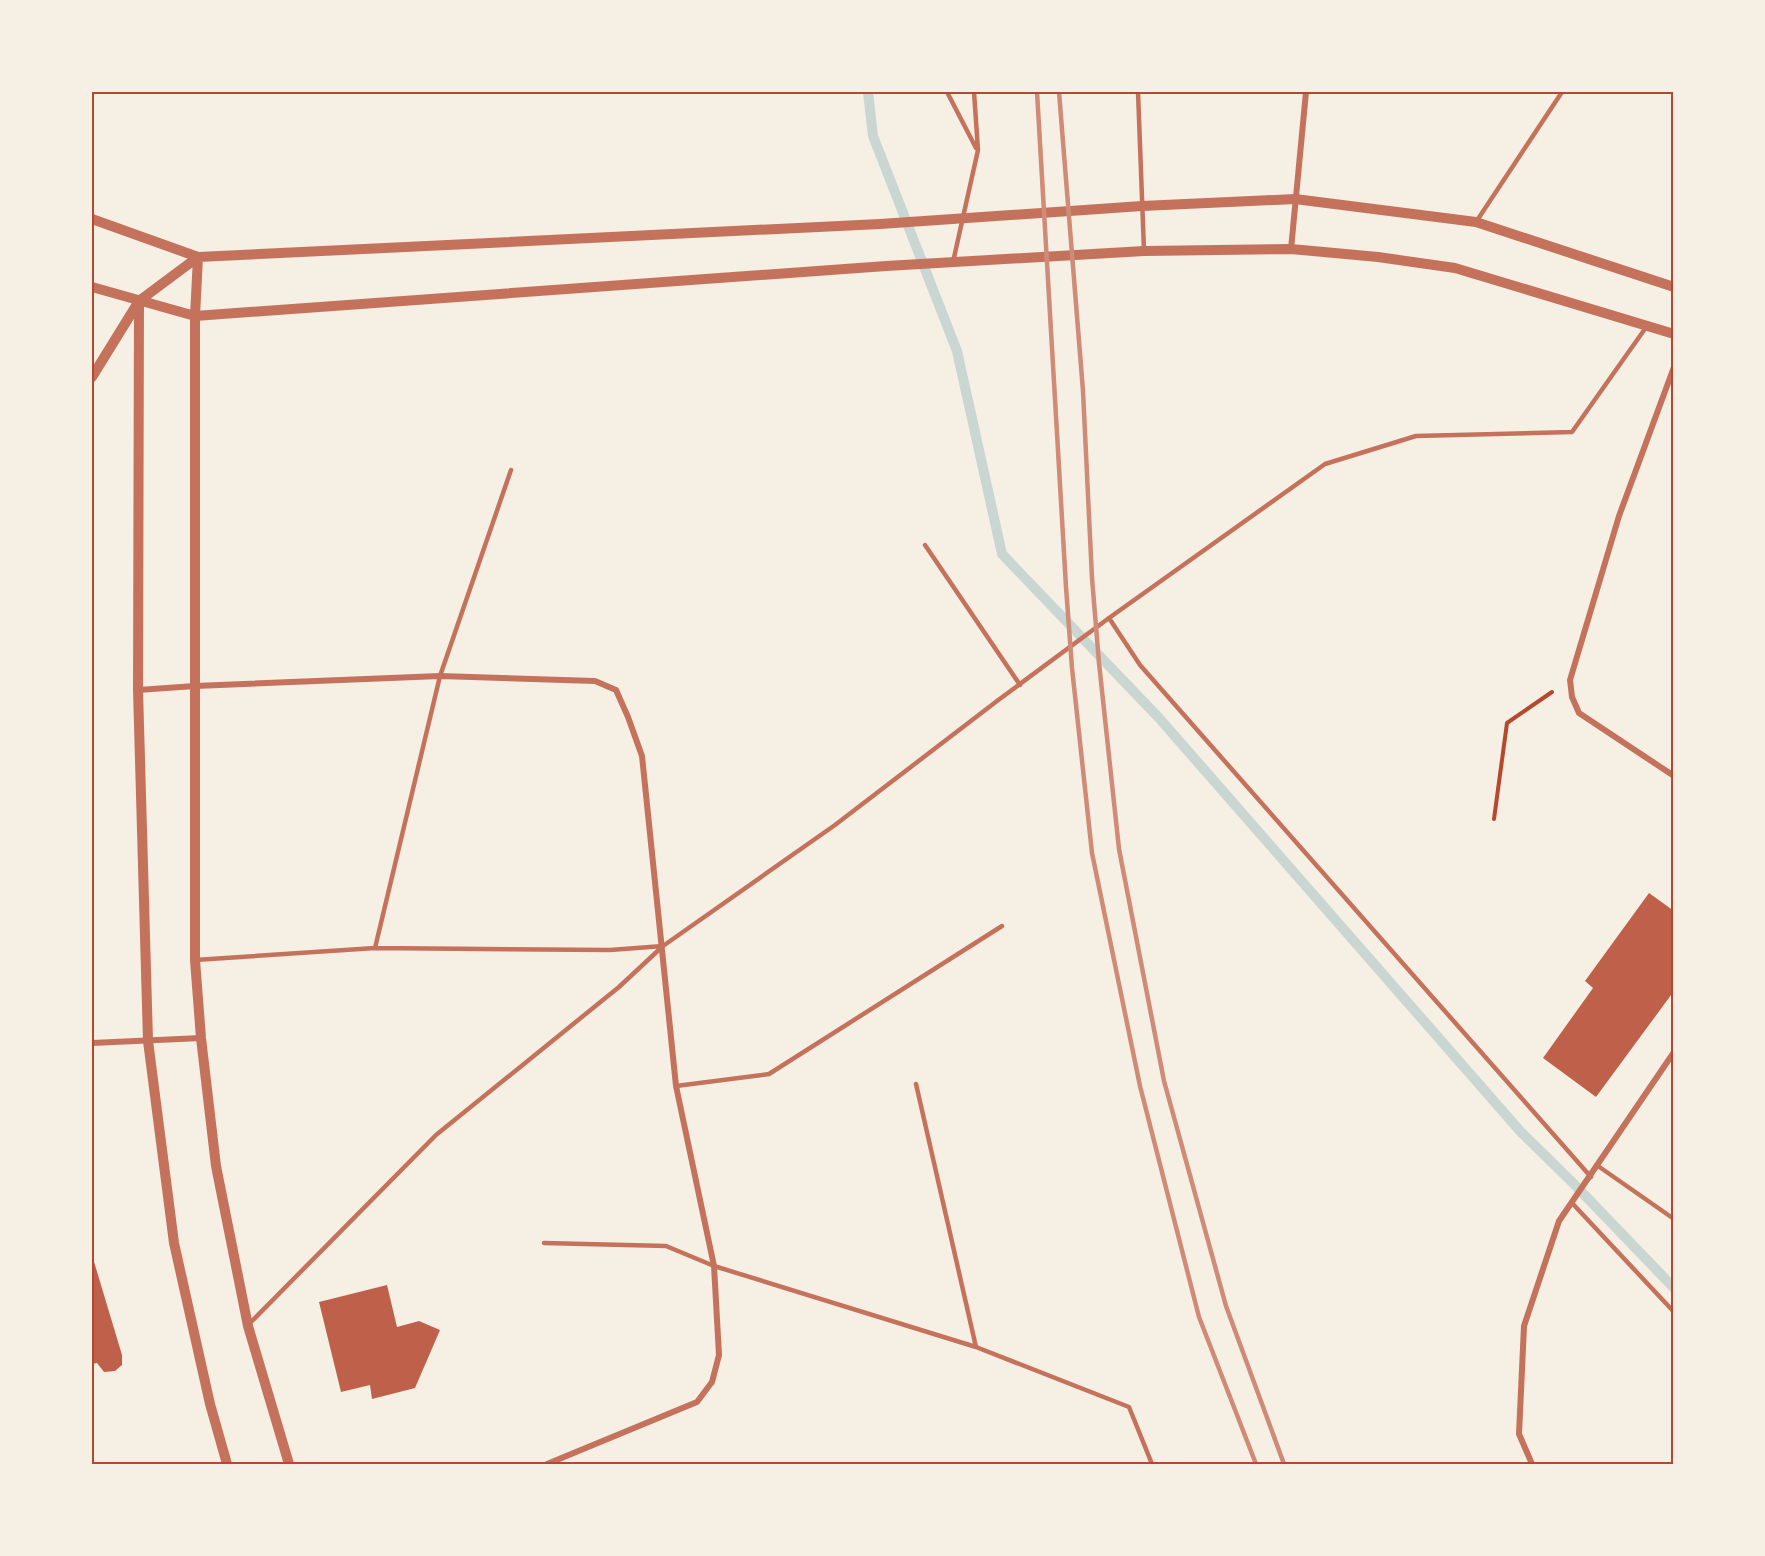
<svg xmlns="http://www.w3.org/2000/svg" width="1765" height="1556" viewBox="0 0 1765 1556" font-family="Lato,sans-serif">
  <rect width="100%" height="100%" fill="#f6efe4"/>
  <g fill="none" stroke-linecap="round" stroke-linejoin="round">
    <path stroke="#c9d6d2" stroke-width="10" d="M868,92L873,136L957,351L1002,554L1159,718L1520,1131L1573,1183L1674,1288"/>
  </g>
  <path fill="#bf614a" d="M1649,893L1674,911V991L1596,1097L1543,1058L1593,988L1585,981Z
    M92,1255L122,1355V1365L115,1371L104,1372L97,1363L92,1364Z
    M387,1285L397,1327L419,1321L440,1330L415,1388L372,1399L370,1385L341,1392L319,1302Z"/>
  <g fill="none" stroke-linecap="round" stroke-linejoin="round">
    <path stroke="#b5482f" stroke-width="4" d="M1494,819L1507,723L1552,692"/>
    <path stroke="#c5725c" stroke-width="4.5" d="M947,92L976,148
      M1138,92L1144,251
      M1476,222L1562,92
      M953,262L978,150L974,92
      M925,545L1020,685
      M1109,618L1140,665L1591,1177
      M375,948L440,676L511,470
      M195,960L375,948L610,950L663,946
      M916,1084L976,1347
      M676,1086L769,1074L1002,926
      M1598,1166L1674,1219
      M1572,1203L1674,1312
      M544,1243L666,1246L714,1266L976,1347L1129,1407L1152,1464
      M249,1324L436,1135L619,987L663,946L835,825L997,701L1109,618L1325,464L1416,436L1572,432L1647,326"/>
    <path stroke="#c5725c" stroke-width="6" d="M1291,249L1306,92
      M1674,367L1619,516L1570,680L1572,697L1579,713L1674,776
      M138,690L195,686L440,676L595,681L616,690L628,717L642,756L676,1086L714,1266L719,1355L712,1382L697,1402L547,1464
      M92,1043L201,1038
      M1532,1464L1519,1434L1524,1326L1559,1221L1674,1052"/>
    <path stroke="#c5725c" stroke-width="10" d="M92,219L198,257L880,224L1142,206L1295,199L1476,222L1674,287
      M198,257L195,316V960L201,1038L216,1166L248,1326L289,1464
      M92,287L195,316L886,266L1144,251L1291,249L1378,257L1455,268L1674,334
      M139,301L138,690L148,1041L174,1243L210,1404L227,1464
      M92,377L139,301L198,257"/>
    <path stroke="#cf8b77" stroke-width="4.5" d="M1037,92L1066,587L1072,668L1092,853L1140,1086L1199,1317L1256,1464
      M1059,92L1083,391L1092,578L1099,663L1119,849L1164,1081L1226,1306L1284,1464"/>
  </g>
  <rect width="1765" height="1556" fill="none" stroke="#f6efe4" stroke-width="186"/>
  <rect x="93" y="93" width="1579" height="1370" fill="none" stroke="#b5482f" stroke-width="2"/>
</svg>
